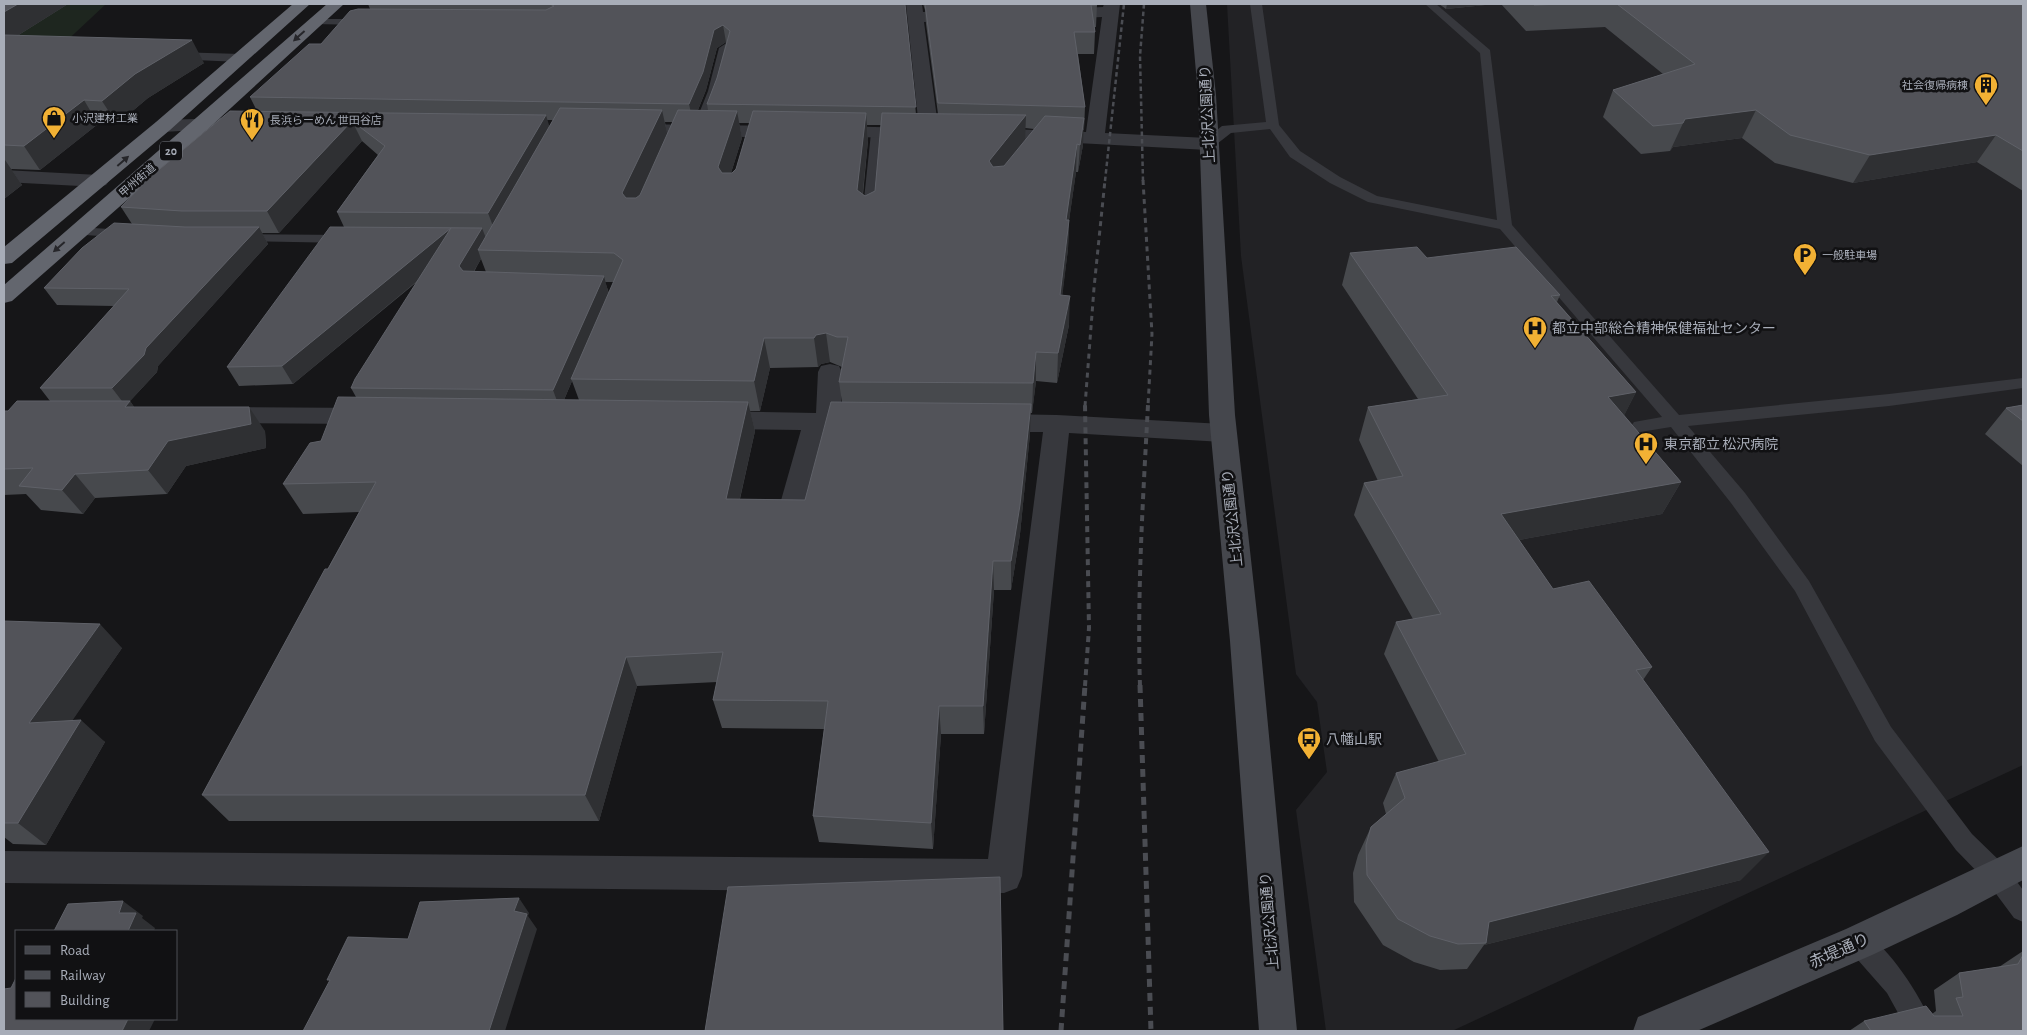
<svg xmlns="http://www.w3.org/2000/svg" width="2027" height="1035" viewBox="0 0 2027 1035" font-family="'Alegreya Sans','Noto Sans JP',sans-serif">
  <rect width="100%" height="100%" fill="#161618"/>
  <path fill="#222225" d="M1227,4H2023V765L1452,1031H1326L1296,810L1327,772L1317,702L1296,674L1241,256Z"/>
  <path fill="#1e261f" d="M51,4H106L59,48L4,33Z"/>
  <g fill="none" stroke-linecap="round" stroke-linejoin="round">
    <path fill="#37383d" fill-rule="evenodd" d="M1250,4H1262L1279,125L1300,151L1340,177L1377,196L1497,220L1480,53L1425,4H1436L1490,50L1512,225L1679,415L1889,394L2023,378V388L1889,406L1688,426L1745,493L1809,581L1891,727L1972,834L2006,867L2023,890V922L2014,918L1988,883L1956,850L1875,741L1795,591L1731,503L1671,427L1640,432L1634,430L1631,426L1634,422L1662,417L1500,229L1368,202L1330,183L1290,157L1270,129L1231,133L1213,147H1203L1201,144L1203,141L1222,126L1266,122Z
      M316,19H367L373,22L367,25L312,24L310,22Z
      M725,44L731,48C727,64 713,131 698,135L693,134L692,131L708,91L719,48Z
      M175,52L241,54L247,58L241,62L171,59V53Z
      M877,129L883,133L876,218L869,222L862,218L871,133Z
      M77,227L126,230L133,234L126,238L72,234L70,231L72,228Z
      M239,234L346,235L353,239L346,243L234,241L232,238Z
      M1859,930C1887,941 1925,1003 1935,1031H1908L1887,993L1850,951L1846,942L1850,933Z"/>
    <path fill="#37383d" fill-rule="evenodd" d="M906,4H922L923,12L962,11L968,13L970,16L968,19L962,21L924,22L939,133L936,137L929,139L823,136L820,132L823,128L830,126L919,128Z
      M1104,4H1120L1105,133L1208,138L1215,140L1218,144L1215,148L1208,150L981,138L978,134L981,130L988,128L1086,132L1102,17L1060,19L1054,17L1052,14L1054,11L1060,9L1103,7Z
      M225,118L232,120L234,124L232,128L163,132L156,130L154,126L156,122L163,120Z
      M630,124L785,126L792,128L795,132L792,136L785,138L623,134L621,130L623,126Z
      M4,170L99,175L106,177L109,181L106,185L99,187L4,182Z
      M830,364L839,366L842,372L841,413L874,416L878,422L874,428L865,431L826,430L808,504L804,511L794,514L784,511L780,504L801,430L715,429L706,426L702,420L706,414L715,411L816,413L818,372L821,366Z
      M218,407L367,408L376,410L380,416L376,422L367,424L218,423L209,421L205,415L209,409Z
      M993,414L1057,415L1223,424L1232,427L1236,433L1232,439L1223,442L1069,433L1022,876L1017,888L1004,893L4,883V851L988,859L1043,432H993L984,429L980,423L984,417Z"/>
    <path fill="#45474d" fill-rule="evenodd" d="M1190,4H1206L1216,95L1235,415L1260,641L1297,1031H1259L1230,641L1209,415L1198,95Z
      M2023,846V880L1957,915L1872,955L1697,1031H1633L1638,1017L1846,929Z"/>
    <path fill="#63666e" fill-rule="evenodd" d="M293,4H310L170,130L12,263L4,264V247L156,122Z
      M327,4H344L208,129L12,301L4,303V285Z"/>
    <path stroke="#4a4c52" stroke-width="2.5" stroke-dasharray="4.5 3" stroke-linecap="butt" d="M1105,181L1124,4
      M1143,181L1140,56L1144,4"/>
    <path stroke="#4a4c52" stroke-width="3" stroke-dasharray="5 4.5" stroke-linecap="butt" d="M1143,180L1152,334L1148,406
      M1085,406L1094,288L1105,180"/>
    <path stroke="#4a4c52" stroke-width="4" stroke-dasharray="6 5" stroke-linecap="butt" d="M1085,686L1089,628L1085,405
      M1140,686C1137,592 1143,499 1148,405"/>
    <path stroke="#4a4c52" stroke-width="5" stroke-dasharray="8 6" stroke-linecap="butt" d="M1140,685L1151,1031
      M1061,1031L1085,685"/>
  </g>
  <path fill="#47494d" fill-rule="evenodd" d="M4,4H68L17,36L204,63L148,98L117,124H98L40,170L11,169L22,185L4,199Z
    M368,4H905L916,114H938L926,24L925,10L923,4H1097L1096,27H1094L1095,32L1094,54H1078L1085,107L1084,130H1083V145L1078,172H1076L1069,220L1068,249L1062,295L1069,325L1057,383L1036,381L1032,413H1030V434L1020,534L1011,590H994L984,734H941L933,849L819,842L813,816L824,729L722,728L713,700L717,682L637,686L599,821H229L202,795L359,512L303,514L283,484L321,441L356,397L351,388L418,281L293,384L239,386L227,367L344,227L337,212L378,155L362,141L279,233H262L268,244L158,366L157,372L130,401L134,407L265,431L266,448L186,466L167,494L95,498L83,514L41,510L26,494L4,495V411H8L50,401L40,388L114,306L57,305L44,288L132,224L121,207L257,111L250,97L370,9ZM726,42L717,78L707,104L708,110H698L706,90L717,48ZM547,120H553L549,127ZM665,122H673L667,134ZM739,123H750L736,169L732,173H731L742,138ZM867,125H881L875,191L865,196L863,195L868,140ZM1025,128L1034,129L1025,140ZM481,259L486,272H474L477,266ZM605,282H614L609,293ZM830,362L842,367L839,382L842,402L805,500L740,499L755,431L750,411H760L770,368L818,367L821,364ZM572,381L579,400H564Z
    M1439,4H1495L1446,9Z
    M1501,4H2023V191L1977,162L1853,183L1775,163L1742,138L1673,147L1670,151L1641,154L1603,117L1613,90L1663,74L1605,27L1526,31Z
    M1350,253L1427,258L1560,295L1557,302L1636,392L1624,415L1681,482L1662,514L1519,540L1553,589L1652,667L1643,680L1741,880L1484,945L1467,969L1440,970L1414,962L1383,945L1354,902L1353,873L1358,855L1371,827L1386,814L1383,803L1396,773L1439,762L1384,654L1396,622L1413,619L1354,515L1364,483L1378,481L1359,440L1368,407L1418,399L1342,285Z
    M2023,405V466L1985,434L2006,408Z
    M4,621L122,648L72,720L105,742L46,845L13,844L4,837Z
    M2023,951V1031H1849L1864,1021L1932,1014L1936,1011L1934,990L1959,973L1999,967Z"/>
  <path fill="#2f3033" d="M18,4H68L4,44V12Z
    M1447,4H1495L1446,9Z
    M723,25L726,42L717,48L706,90L693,122L689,104L714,30Z
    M192,40L204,63L148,98L117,124L102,101L135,74Z
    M84,100L98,124L40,170L24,146Z
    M662,110L668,137L630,221L622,193Z
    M1756,110L1742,138L1673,147L1670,151L1685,119Z
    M737,111L742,138L724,195L718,167Z
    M866,113L868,140L860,219L857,190Z
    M546,115L552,135L496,234L488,213Z
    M1026,115L1025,143L989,189V161Z
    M1084,118L1083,145L1078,172L1080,145Z
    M352,121L362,141L279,233L267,211Z
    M1996,135L1977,162L1853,183L1870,155Z
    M1077,144L1076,172L1065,249L1066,220Z
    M5,160L22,185L4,199V161Z
    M1069,220L1068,249L1059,324L1060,295Z
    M259,227L268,244L158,366L157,372L130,401L147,425L125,407V405L112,388L146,348Z
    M451,228L458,247L293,384L282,366Z
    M482,228L489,246L478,250L481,259L466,284L459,266Z
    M604,276L609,295L571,379L572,381L560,409L553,390Z
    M1070,296L1069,325L1057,383L1058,353Z
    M826,333L830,362L821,364L818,367L814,338L816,335Z
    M764,338L770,368L760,411L754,381Z
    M1036,352V381L1032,413L1033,383Z
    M1636,392L1620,424L1608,397Z
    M748,402L755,431L733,529L726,499Z
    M1031,404L1030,434L1020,534L1011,590V561Z
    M249,407L265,431L266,448L186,466L167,494L148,470L168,441Z
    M75,474L95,498L83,514L62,490Z
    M1681,482L1662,514L1486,546L1501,514Z
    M993,561L994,590L984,734L983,706Z
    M100,624L122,648L55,746L29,723Z
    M626,657L637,686L599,821L585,795Z
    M939,706L941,734L933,849L931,823Z
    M81,720L105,742L46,845L18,823Z
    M1769,852L1741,880L1484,945L1486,943L1489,922Z
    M519,898L529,913L528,916L537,929L505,1031H489L514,911Z
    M123,901L143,916L142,918L155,928L154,931H128L119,913Z
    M128,1019H155L149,1031H122Z"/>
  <path fill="#525359" stroke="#5f6168" d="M4,4H18L4,12Z
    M550,4H905L916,107L707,104L717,78L730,31L723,25L714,30L703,72L689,104L250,97L309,44H321L350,11L358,9L546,10L554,6Z
    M925,4H1097V5H1091L1095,32H1074L1085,107L938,103Z
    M1533,4H1564L1534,5Z
    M1617,4H2023V151L1996,135L1870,155L1790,135L1756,110L1685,119L1683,123L1653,126L1613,90L1695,64Z
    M4,35L192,40L135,74L102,101L84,100L24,146L4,145Z
    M560,108L662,110L622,193L626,198H636L640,195L678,110L737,111L718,167L722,173H732L736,169L753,111L866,113L857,190L865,196L875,191L882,113L1026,115L989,161L993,167L1004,166L1045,116L1084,118L1080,145L1077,144L1066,220H1069L1060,295L1070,296L1058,353L1036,352L1033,383L839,382L848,337H837L826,333L816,335L814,338H764L754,381L571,379L623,260L614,253L478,250Z
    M230,111L546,115L488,213L337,212L385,146L352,121L267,211H182L121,207L149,178Z
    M114,223L185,227H259L146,348L144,355L112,388H40L129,289L44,288L82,248Z
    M330,227L482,228L459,266L463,271L604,276L553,390L351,388L355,379L451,228L282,366L227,367Z
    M1417,247L1427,258L1516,247L1560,295L1551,296L1636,392L1608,397L1681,482L1501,514L1553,589L1589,581L1652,667L1636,670L1769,852L1489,922L1486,943L1458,944L1430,936L1398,919L1367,875L1366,845L1371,827L1405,798L1396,773L1466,754L1396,622L1441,614L1364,483L1403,476L1368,407L1448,395L1350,253Z
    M338,397L748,402L726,499L805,500L831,402L1031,404L1020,505L1011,561H993L983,706H939L931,823L813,816L828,701L713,700L723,652L626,657L585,795H202L325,569H328L376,482L283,484L310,443L321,441Z
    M17,401H130L125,407H249L251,424L168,441L148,470L75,474L62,490L19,486L33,468L4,469V411H8Z
    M2023,405V421L2006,408Z
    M4,621L100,624L29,723L81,720L18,823H4Z
    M1000,877L1003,1031H705L728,887Z
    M519,898L514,911L527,914L489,1031H303L330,980H327L348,937L408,939L420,902Z
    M123,901L119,913H136L128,931H54L68,904Z
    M2023,955V1031H1871L1864,1021L1926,1006L1934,1016H1963L1956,998L1963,997L1959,973L2018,964Z
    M16,978V1019H128L122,1031H4V989L11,988Z"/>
  <defs><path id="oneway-solid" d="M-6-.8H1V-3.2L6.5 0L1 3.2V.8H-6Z" transform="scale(1.25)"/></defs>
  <g fill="#26262a">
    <use href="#oneway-solid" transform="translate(299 36) rotate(138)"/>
    <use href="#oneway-solid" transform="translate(123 161) rotate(-41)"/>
    <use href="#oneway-solid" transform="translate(59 247) rotate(139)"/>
  </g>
  <defs>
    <g id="building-pin" transform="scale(1.25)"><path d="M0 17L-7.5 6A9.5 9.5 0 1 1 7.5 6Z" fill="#f2b134" stroke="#111113"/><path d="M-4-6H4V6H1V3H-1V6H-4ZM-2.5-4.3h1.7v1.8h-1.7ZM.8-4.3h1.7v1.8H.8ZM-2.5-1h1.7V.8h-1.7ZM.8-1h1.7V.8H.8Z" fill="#111"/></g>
    <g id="shop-pin" transform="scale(1.25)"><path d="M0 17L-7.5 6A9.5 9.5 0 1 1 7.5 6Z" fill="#f2b134" stroke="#111113"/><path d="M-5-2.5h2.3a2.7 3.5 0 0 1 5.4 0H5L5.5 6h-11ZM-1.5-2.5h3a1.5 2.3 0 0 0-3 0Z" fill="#111"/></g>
    <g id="restaurant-pin" transform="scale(1.25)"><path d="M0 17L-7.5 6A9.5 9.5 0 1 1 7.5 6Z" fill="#f2b134" stroke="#111113"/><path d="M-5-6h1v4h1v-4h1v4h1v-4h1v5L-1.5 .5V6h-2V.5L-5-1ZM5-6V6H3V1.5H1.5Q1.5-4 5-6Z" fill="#111"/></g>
    <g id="parking-pin" transform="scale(1.25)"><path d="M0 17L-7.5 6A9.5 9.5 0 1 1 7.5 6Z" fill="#f2b134" stroke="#111113"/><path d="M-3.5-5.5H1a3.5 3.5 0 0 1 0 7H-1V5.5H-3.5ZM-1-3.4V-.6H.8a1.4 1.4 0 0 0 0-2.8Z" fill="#111"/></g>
    <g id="hospital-pin" transform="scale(1.25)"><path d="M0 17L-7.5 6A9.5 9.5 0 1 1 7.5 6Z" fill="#f2b134" stroke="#111113"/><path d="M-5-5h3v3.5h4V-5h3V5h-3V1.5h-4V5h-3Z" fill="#111"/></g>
    <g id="bus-pin" transform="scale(1.25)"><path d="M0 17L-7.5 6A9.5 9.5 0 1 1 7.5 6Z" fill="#f2b134" stroke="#111113"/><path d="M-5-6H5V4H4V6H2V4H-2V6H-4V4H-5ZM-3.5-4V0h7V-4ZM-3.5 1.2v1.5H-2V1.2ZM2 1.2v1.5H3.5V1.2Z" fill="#111"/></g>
  </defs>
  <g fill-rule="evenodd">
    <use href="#building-pin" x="1986" y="85"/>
    <use href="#shop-pin" x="54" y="118"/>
    <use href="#restaurant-pin" x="252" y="120"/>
    <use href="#parking-pin" x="1805" y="255"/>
    <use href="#hospital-pin" x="1535" y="328"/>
    <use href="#hospital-pin" x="1646" y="444"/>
    <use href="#bus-pin" x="1309" y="739"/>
  </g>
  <g text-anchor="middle" stroke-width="5" stroke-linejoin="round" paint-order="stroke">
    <g font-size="11" fill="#a8adb8" stroke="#111113" text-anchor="start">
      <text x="1968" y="89" text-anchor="end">社会復帰病棟</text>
      <text x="72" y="122">小沢建材工業</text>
      <text x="270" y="124">長浜らーめん 世田谷店</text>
      <text x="1822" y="259">一般駐車場</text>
    </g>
    <g font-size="11" fill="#a8adb8" stroke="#111113">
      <text transform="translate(137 180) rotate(-41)" y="4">甲州街道</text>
    </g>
    <rect fill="#111113" stroke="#7b7e86" stroke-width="1" x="160" y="141.5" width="22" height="19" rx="4"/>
    <g font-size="12" font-weight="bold" fill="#a8adb8">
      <text x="171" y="155">20</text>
    </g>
    <g font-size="14" fill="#a8adb8" stroke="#111113">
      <text transform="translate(1207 114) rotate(-93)" y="5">上北沢公園通り</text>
      <text transform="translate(1232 518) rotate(-96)" y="5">上北沢公園通り</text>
      <text transform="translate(1269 921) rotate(-95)" y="5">上北沢公園通り</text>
    </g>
    <g font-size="14" fill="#a8adb8" stroke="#111113" text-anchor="start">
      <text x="1552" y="333">都立中部総合精神保健福祉センター</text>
      <text x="1664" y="449">東京都立 松沢病院</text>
      <text x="1326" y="744">八幡山駅</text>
    </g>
    <g font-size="16" fill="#a8adb8" stroke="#111113">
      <text transform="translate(1839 950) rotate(-24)" y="6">赤堤通り</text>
    </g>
  </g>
  <rect width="2027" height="1035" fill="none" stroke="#a8adb8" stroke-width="10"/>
  <rect x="15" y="930" width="162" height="90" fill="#111113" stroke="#4d4f55"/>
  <rect x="25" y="946" width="25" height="8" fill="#45474d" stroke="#4d4f55"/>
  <text x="60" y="955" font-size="15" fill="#a8adb8">Road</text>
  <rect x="25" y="971" width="25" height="8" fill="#4a4c52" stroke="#4d4f55"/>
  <text x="60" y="980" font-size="15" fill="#a8adb8">Railway</text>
  <rect x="25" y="992" width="25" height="15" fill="#525359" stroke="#4d4f55"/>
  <text x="60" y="1005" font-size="15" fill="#a8adb8">Building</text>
</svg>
